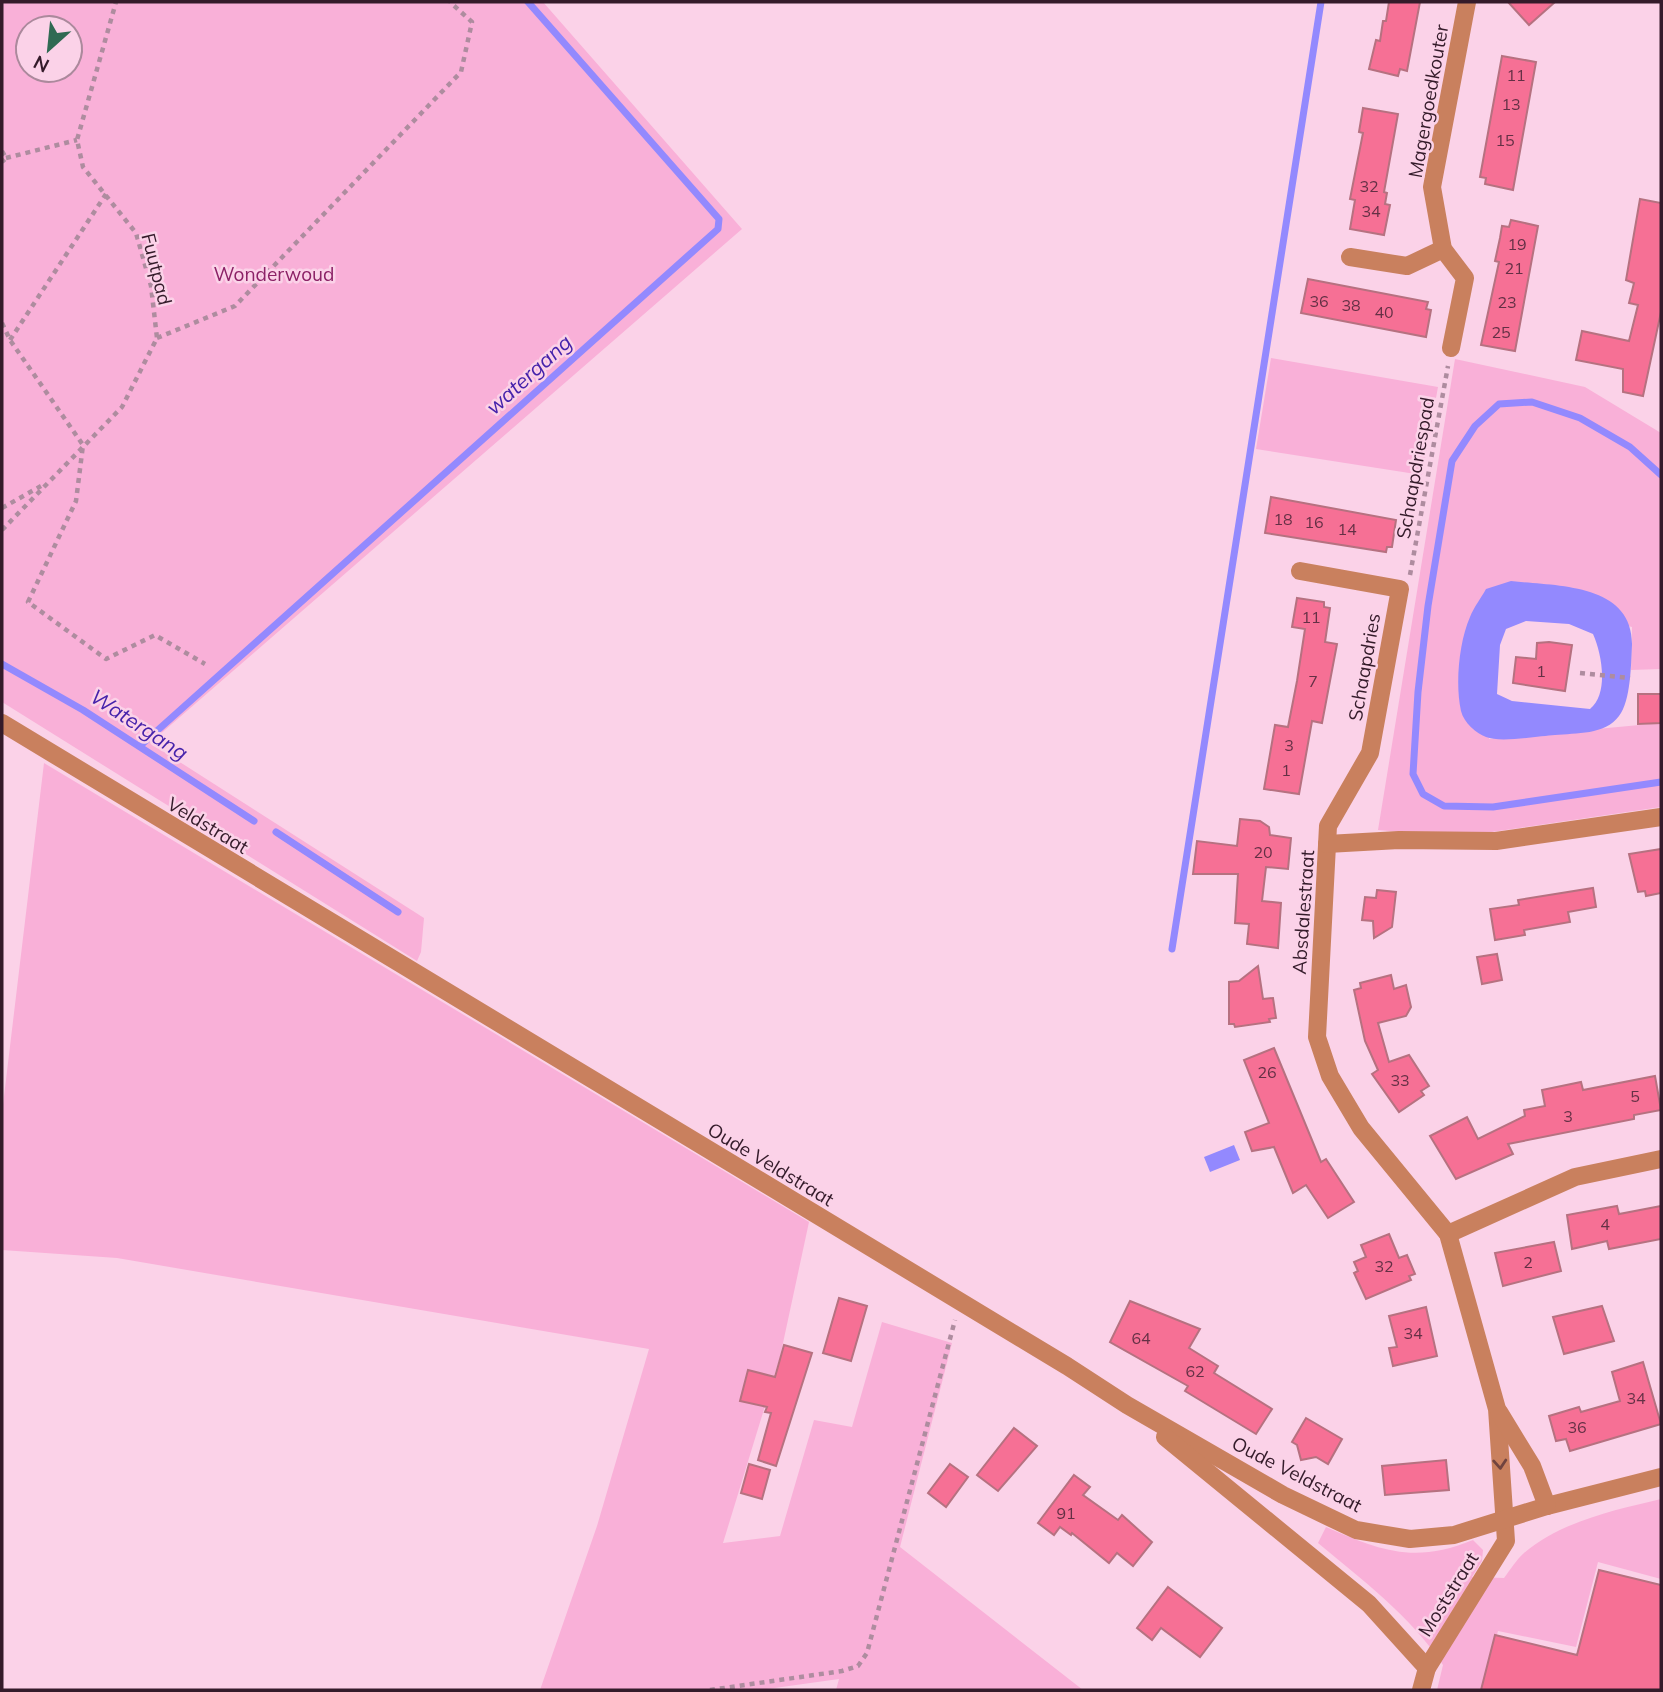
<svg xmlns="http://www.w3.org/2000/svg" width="1663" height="1692" viewBox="0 0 1663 1692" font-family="Mulish,sans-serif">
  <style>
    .green { fill: #f9b0d8; fill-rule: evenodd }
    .water { fill: #9389fe; fill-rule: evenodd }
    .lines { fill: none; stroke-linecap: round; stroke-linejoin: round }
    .stream { stroke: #9389fe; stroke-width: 7 }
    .building { fill: #f67095; stroke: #b67180; stroke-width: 2 }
    .path { stroke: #ae8c9f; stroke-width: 4.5; stroke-dasharray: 5 5; stroke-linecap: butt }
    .street { stroke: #c9805e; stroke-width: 18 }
    .oneway { stroke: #70433f }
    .labels { text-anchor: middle; stroke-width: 5; stroke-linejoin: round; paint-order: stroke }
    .number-label { font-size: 16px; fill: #643045 }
    .street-label { font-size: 19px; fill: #341b2a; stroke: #fbd2e8 }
    .park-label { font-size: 19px; fill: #8c2267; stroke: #fbd2e8 }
    .water-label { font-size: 21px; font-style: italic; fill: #4623ab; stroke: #fbd2e8 }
  </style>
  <rect width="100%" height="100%" fill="#fbd2e8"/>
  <!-- green -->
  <g class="green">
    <path d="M2,2H543L742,229L150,743L424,918L421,952L417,961L2,702ZM28,28H70V70H28Z"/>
    <polygon points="1271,358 1438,387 1422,475 1256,449"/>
    <polygon points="1455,359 1585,387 1661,433 1661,669 1631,670 1632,627 1486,589 1489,739 1661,723 1661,807 1478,834 1432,835 1378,830"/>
    <polygon points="44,763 809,1222 780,1357 723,1543 780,1536 814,1420 852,1427 882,1322 952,1343 900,1547 1083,1690 836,1690 839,1679 761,1690 540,1690 597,1526 649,1349 117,1258 2,1250 2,1113"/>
    <path d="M1661,1499V1579L1598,1562L1576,1647L1498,1631L1481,1690H1437L1443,1665C1410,1615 1363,1581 1318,1543L1326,1527C1381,1551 1415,1564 1473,1540L1483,1550L1482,1561L1472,1577L1504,1578C1510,1570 1517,1559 1524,1553C1562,1521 1615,1510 1661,1499Z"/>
  </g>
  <!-- water -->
  <g class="water">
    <path d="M1511,581C1556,586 1633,583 1632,645C1631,664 1631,701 1619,716C1605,735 1576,733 1555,735C1539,736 1500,743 1486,737C1476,733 1464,723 1461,711C1455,684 1459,642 1470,617C1474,607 1481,598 1486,589ZM1526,621L1569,624L1593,634C1602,654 1609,694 1590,709L1512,701L1497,694L1500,645L1506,629Z"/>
    <polygon points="1234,1145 1240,1160 1210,1172 1204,1157"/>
  </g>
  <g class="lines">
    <!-- stream -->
    <g class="stream">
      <polyline points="1661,475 1630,447 1580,418 1532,402 1499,404 1475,426 1452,461 1428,606 1418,692 1413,774 1423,794 1444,806 1493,807 1661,782"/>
      <polyline points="2,664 83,710 254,821"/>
      <polyline points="140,746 718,229 719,219 528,2"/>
      <polyline points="276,832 398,912"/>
      <polyline points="1172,949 1321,2"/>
    </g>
  </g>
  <!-- building -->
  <g class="building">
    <polygon points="1389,2 1420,2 1407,71 1400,69 1398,76 1369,69 1376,40 1380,41 1383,21 1386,21"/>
    <polygon points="1508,2 1555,2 1529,25"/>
    <polygon points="1502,56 1536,62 1513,190 1485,184 1486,178 1480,177"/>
    <polygon points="1363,108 1398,114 1384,192 1387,193 1385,204 1390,205 1384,235 1350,229 1355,200 1350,199 1363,133 1359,132"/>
    <polygon points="1640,199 1661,203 1661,312 1643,396 1623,392 1623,369 1576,360 1582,331 1629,341 1638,305 1629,303 1634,283 1626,280"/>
    <polygon points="1511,220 1538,226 1515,351 1481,345 1499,262 1495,261 1500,238 1502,226 1509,227"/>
    <polygon points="1308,279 1428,302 1426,309 1431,310 1426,337 1301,313"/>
    <polygon points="1271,497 1396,520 1392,547 1387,547 1386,552 1265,533"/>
    <polygon points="1297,598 1324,602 1324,607 1330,608 1325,642 1337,644 1322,723 1312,721 1299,794 1264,789 1275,725 1288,727 1297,681 1305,629 1292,627"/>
    <polygon points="1549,642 1572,645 1565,691 1513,683 1516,657 1536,659 1537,643"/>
    <polygon points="1638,694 1661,694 1661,723 1638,724"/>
    <polygon points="1240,819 1260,821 1269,827 1270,835 1291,838 1288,869 1266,867 1262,901 1281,903 1278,948 1247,944 1249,924 1235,923 1238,874 1193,874 1197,841 1237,846"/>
    <polygon points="1661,849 1661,893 1646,896 1645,891 1638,892 1629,854"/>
    <polygon points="1593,888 1596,907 1568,912 1570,922 1524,930 1525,935 1495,940 1490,909 1519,905 1518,900"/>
    <polygon points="1377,890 1396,892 1392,927 1374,938 1373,921 1362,920 1365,897 1376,898"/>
    <polygon points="1497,954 1502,980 1482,984 1477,957"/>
    <polygon points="1258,966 1263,999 1273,998 1276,1018 1269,1019 1270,1022 1235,1027 1234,1024 1229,1024 1229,982 1239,981"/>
    <polygon points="1391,975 1394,989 1406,985 1411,1007 1406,1016 1378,1023 1389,1062 1409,1055 1429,1086 1421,1091 1424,1095 1399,1112 1372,1074 1378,1070 1365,1041 1354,990 1361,988 1360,983"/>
    <polygon points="1274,1048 1321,1162 1326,1159 1354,1202 1328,1218 1306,1185 1293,1193 1274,1147 1252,1151 1245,1132 1269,1123 1244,1060"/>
    <polygon points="1655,1076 1661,1110 1634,1115 1634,1119 1508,1144 1513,1154 1456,1179 1430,1136 1467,1117 1478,1139 1525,1116 1524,1110 1545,1106 1542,1090 1581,1082 1583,1090"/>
    <polygon points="1617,1206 1619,1214 1661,1206 1661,1239 1609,1249 1607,1241 1572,1249 1567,1215"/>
    <polygon points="1389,1234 1399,1258 1407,1255 1415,1274 1409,1276 1411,1280 1366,1299 1354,1273 1358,1271 1354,1262 1366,1257 1361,1245"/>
    <polygon points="1554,1242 1561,1271 1503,1286 1495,1253"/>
    <polygon points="839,1298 867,1306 851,1361 823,1353"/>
    <polygon points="1130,1301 1200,1329 1189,1348 1218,1366 1214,1373 1272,1409 1256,1434 1185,1391 1188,1386 1110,1342"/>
    <polygon points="1602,1306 1614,1341 1564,1354 1553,1317"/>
    <polygon points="1426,1307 1437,1356 1393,1366 1389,1348 1397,1347 1389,1316"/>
    <polygon points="784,1345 812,1353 776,1466 758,1460 771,1413 765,1412 767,1407 740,1401 748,1370 775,1377"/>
    <polygon points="1643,1362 1661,1424 1570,1451 1566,1439 1556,1441 1549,1416 1579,1407 1581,1412 1620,1401 1612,1372"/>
    <polygon points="1306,1418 1342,1439 1328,1464 1316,1457 1301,1460 1297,1445 1292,1442"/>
    <polygon points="1014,1428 1037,1446 998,1491 977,1475"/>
    <polygon points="1446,1460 1449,1490 1385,1495 1382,1466"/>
    <polygon points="749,1464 770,1470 762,1499 741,1493"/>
    <polygon points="950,1464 968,1477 946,1507 928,1493"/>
    <polygon points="1074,1475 1090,1487 1083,1495 1118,1520 1122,1515 1152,1542 1133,1566 1117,1553 1109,1563 1072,1533 1071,1535 1060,1527 1054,1535 1038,1523"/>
    <polygon points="1599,1570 1661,1585 1661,1690 1481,1690 1495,1635 1577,1655"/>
    <polygon points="1168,1587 1222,1628 1200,1657 1161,1628 1152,1640 1137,1628"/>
  </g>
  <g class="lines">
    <!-- path -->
    <g class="path">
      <polyline points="2,151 6,158 2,162"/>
      <polyline points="6,158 77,140"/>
      <polyline points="2,323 10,340 83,445 76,501 28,602 106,659 155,635 205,664"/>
      <polyline points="157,338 235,306 461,72 472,22 450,2"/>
      <polyline points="10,340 106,194"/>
      <polyline points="2,508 41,486"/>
      <polyline points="2,530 122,407 157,338 151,286 136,233 83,167 77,140 116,2"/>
      <polyline points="1410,575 1448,366"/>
      <polyline points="1580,673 1630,678"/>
      <polyline points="710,1690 842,1671 858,1666 867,1653 955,1320"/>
    </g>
    <!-- street -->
    <g class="street">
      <polyline points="1350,257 1407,266 1443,249"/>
      <polyline points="1451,348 1465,278 1443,249 1432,187 1467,2"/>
      <polyline points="1300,571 1400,589 1370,753 1328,826 1317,1037 1330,1076 1361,1128 1448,1234 1497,1409 1506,1541 1427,1668 1421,1690"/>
      <polyline points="2,723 1067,1366 1127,1405 1283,1495 1356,1530 1410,1539 1454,1535 1547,1506 1661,1477"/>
      <polyline points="1327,844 1399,840 1496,841 1661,817"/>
      <polyline points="1448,1234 1575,1177 1661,1159"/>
      <polyline points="1499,1412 1532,1466 1547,1506"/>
      <polyline points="1165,1437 1369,1604 1427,1668"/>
    </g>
  </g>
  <!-- one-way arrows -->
  <defs><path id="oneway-chevron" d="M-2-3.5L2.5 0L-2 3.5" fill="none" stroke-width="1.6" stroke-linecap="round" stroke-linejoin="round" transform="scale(1.75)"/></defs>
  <use class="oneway" href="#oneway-chevron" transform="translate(1500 1464) rotate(86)"/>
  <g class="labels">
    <!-- number labels -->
    <g class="number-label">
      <text x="1516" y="81">11</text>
      <text x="1511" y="110">13</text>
      <text x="1505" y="146">15</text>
      <text x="1369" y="192">32</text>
      <text x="1371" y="217">34</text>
      <text x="1517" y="250">19</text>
      <text x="1514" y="274">21</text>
      <text x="1319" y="307">36</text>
      <text x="1507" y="308">23</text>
      <text x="1351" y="311">38</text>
      <text x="1384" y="318">40</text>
      <text x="1501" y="338">25</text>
      <text x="1283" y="525">18</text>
      <text x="1314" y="528">16</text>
      <text x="1347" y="535">14</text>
      <text x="1311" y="623">11</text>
      <text x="1541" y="677">1</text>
      <text x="1313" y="687">7</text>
      <text x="1289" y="751">3</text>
      <text x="1286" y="776">1</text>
      <text x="1263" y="858">20</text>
      <text x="1267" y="1078">26</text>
      <text x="1400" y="1086">33</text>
      <text x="1635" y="1102">5</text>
      <text x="1568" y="1122">3</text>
      <text x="1605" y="1230">4</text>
      <text x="1528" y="1268">2</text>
      <text x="1384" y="1272">32</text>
      <text x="1413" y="1339">34</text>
      <text x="1141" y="1344">64</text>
      <text x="1195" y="1377">62</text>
      <text x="1636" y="1404">34</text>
      <text x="1577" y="1433">36</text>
      <text x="1066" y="1519">91</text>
    </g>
    <!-- street labels -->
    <g class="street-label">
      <text transform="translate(1428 101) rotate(-80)" y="7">Magergoedkouter</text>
      <text transform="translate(157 269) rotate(76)" y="7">Fuutpad</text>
      <text transform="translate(1415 468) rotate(-80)" y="7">Schaapdriespad</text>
      <text transform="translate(1364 667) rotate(-80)" y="7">Schaapdries</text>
      <text transform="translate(208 825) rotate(31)" y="7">Veldstraat</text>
      <text transform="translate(1303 912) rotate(-86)" y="7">Absdalestraat</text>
      <text transform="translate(771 1164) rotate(31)" y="7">Oude Veldstraat</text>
      <text transform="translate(1297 1474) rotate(27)" y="7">Oude Veldstraat</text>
      <text transform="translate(1448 1594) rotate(-58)" y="7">Moststraat</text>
    </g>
    <!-- park labels -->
    <g class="park-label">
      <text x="274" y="281">Wonderwoud</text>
    </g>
    <!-- water labels -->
    <g class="water-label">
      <text transform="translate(529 375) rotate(-42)" y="7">watergang</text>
      <text transform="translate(139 725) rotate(33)" y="7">Watergang</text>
    </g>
  </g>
  <!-- border -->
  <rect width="1663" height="1692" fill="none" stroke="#341b2a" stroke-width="7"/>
  <!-- north arrow -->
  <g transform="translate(49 49) rotate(207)"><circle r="33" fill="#fbd2e8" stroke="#ab899c" stroke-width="2"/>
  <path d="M0-5L12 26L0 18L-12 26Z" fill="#306a53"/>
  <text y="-10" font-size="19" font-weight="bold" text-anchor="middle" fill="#341b2a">N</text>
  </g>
</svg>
